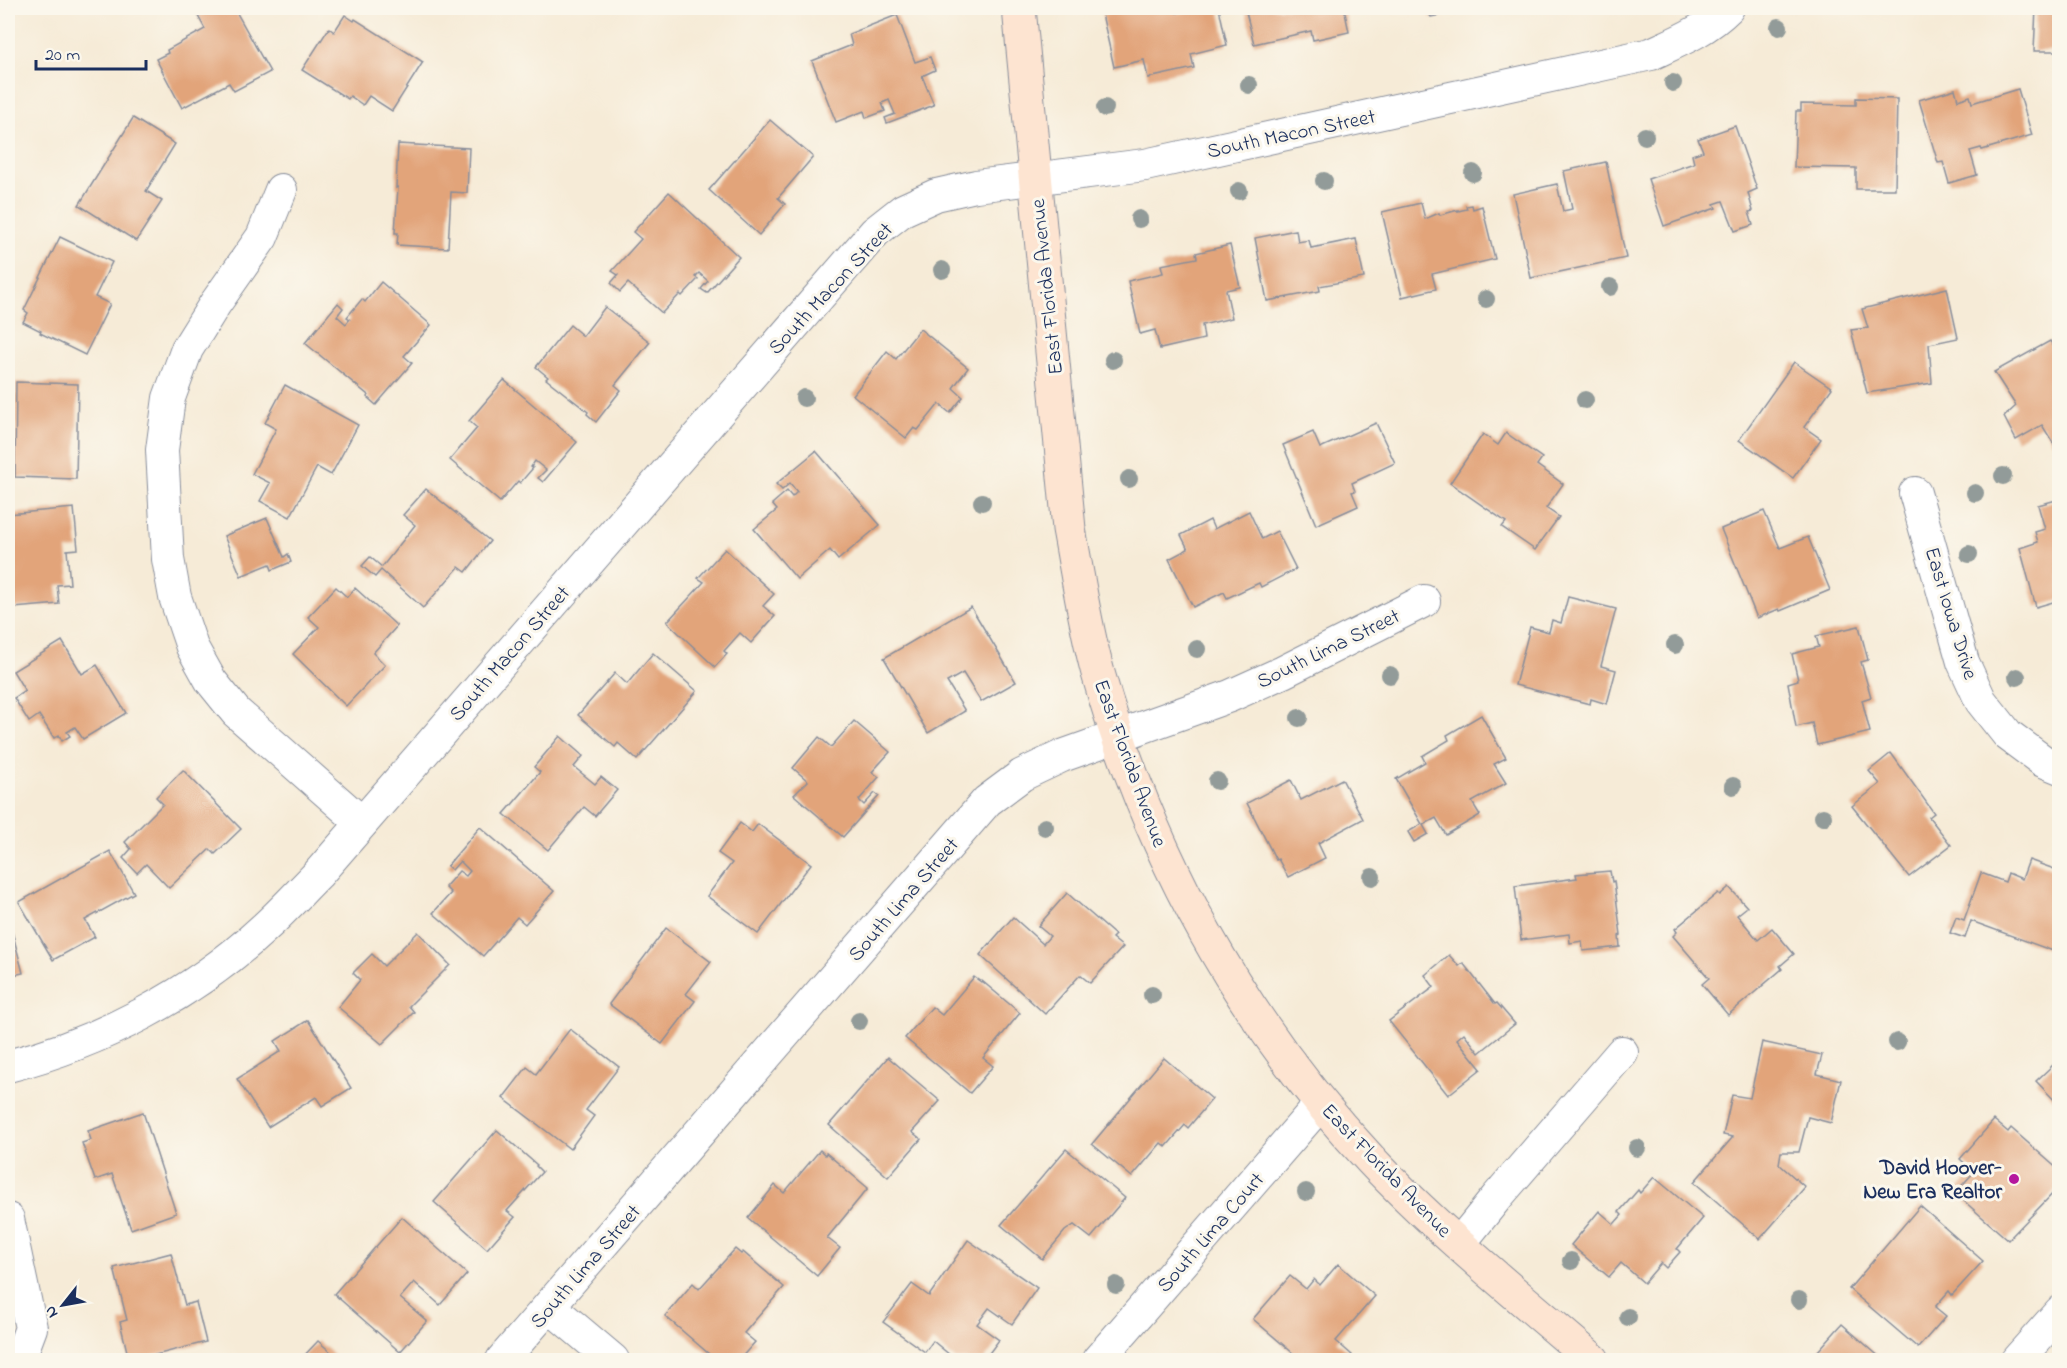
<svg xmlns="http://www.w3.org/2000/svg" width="2067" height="1368" viewBox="0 0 2067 1368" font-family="'Indie Flower',sans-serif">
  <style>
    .building { fill: #e2a47a }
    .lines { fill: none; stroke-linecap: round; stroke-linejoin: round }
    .street-casing { stroke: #888d9a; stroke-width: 34 }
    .secondary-casing { stroke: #888d9a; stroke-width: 35 }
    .street { stroke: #fff; stroke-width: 32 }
    .secondary { stroke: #fde4d1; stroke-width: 33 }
    .tree { fill: #929b99 }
    .poi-dot { fill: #b5179e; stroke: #fbf7ec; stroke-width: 2 }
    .labels { text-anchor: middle; stroke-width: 6; stroke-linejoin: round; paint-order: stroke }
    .street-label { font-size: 21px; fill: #1b2f5e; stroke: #fbf7ec }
    .poi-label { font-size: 21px; font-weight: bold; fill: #1b2f5e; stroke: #fbf7ec; text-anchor: end }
  </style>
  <rect width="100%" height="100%" fill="#fbf7ec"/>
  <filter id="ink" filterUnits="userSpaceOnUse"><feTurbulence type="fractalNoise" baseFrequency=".0167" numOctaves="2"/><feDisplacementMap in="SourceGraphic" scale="12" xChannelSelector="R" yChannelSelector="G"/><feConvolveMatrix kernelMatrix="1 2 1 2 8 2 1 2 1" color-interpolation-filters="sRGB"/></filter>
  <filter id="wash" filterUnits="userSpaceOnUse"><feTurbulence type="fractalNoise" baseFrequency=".008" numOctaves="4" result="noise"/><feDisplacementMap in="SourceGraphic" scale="24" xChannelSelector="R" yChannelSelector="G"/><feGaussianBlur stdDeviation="1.35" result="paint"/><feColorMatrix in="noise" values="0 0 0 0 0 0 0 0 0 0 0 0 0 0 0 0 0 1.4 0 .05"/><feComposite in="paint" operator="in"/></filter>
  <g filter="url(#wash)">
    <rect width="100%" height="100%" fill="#f6ebd7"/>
    <g id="blocks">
      <!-- building -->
      <g class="building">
        <polygon points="214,8 234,8 270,72 234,91 229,83 182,108 156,59 168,53 167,50 205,29 198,16"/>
        <polygon points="1133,8 1175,8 1177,13 1202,8 1219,8 1227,45 1191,54 1194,68 1148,78 1144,60 1114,67 1102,14"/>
        <polygon points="1245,8 1344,8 1349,32 1313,40 1311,31 1254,44"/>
        <polygon points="1425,8 1471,8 1471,9 1431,17"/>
        <polygon points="2036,8 2060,8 2060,51 2034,51"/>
        <polygon points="345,15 354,21 355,19 423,62 392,111 369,96 363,105 350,96 348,99 302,70 329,28 334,32"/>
        <polygon points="897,15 915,62 930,57 935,70 922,76 934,105 887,123 885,118 895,114 889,100 882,103 885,111 866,118 864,111 836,122 812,61 852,45 849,34"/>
        <polygon points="1955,89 1958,100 1970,96 1972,103 2018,89 2032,135 1982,150 1981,148 1970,151 1977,175 1949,183 1943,162 1938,163 1919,100"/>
        <polygon points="1856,98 1897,99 1895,189 1856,189 1856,168 1794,167 1796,111 1801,111 1801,104 1856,105"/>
        <polygon points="133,118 175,144 146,191 162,201 136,241 79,205"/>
        <polygon points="770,120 813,157 778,198 785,204 759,235 709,190"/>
        <polygon points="1735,126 1757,189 1748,193 1753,211 1749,212 1753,225 1735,231 1723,201 1714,204 1716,208 1664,226 1648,179 1694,163 1692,155 1703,151 1698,139"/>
        <polygon points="398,144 469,148 467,193 451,192 448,248 397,245 398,233 395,233 398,187 396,188"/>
        <polygon points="1606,162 1626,258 1531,278 1513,194 1557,184 1563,211 1572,209 1564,171"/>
        <polygon points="669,192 739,257 707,293 701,289 708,281 699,273 695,277 698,279 682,296 680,294 662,313 628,283 620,292 611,283 618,275 612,271 641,239 633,232"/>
        <polygon points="1421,203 1425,219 1439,213 1440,215 1458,210 1458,211 1467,209 1466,206 1472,205 1473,209 1482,206 1495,259 1432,274 1436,289 1402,297 1382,212"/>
        <polygon points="1296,230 1298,242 1309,240 1311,248 1356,239 1364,278 1319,286 1320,291 1267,301 1255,238"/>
        <polygon points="60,237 112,262 95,297 110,304 85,355 40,333 41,331 23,322 28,313 24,310"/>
        <polygon points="1230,245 1240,287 1226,290 1232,318 1202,325 1204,339 1160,349 1155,330 1140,334 1128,281 1163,273 1161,265 1197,258 1196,253"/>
        <polygon points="381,282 431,325 404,356 412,363 376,405 367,397 368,395 305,343 338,303 343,308 337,316 346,324 350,319 347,317 362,299 365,302"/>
        <polygon points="1947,288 1958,338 1929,344 1932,383 1867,393 1851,330 1868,328 1862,309"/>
        <polygon points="605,307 650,342 615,385 621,390 596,422 587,414 588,412 546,379 548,377 536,367 570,325 583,336"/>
        <polygon points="920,329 968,368 953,388 963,397 950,413 939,404 918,430 914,428 906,438 853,395 887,351 896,359"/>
        <polygon points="2050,341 2060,355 2060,454 2042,425 2016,440 2004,417 2016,406 1994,372"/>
        <polygon points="1794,362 1832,388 1804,427 1821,439 1793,478 1739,440"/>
        <polygon points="504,380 577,442 543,482 538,478 546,470 535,461 531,467 533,468 520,483 518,481 500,502 450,460 477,428 469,421"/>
        <polygon points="16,382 78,384 76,479 15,477"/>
        <polygon points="285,385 358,425 331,475 317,467 290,517 260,501 270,483 252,474 276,429 265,423"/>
        <polygon points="1376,423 1395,463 1352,483 1355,491 1352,492 1358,506 1316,525 1283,445 1313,432 1320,448"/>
        <polygon points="1506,433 1542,458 1537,465 1563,484 1546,508 1559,517 1535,550 1502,527 1506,522 1450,483 1483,434 1498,445"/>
        <polygon points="816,451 880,525 838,560 830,550 797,579 754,529 777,510 772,504 787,491 792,497 797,492 790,483 782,490 776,484"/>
        <polygon points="426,489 490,541 466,572 459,567 423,608 381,570 375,577 362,566 370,557 382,567 415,525 403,515"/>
        <polygon points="2060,499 2060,600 2036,607 2020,548 2038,542 2035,532 2045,529 2038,505"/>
        <polygon points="74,508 78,549 67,550 70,584 57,585 59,604 14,608 9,548 8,548 8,514"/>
        <polygon points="1249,511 1262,539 1277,531 1296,569 1261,587 1259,583 1227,598 1224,592 1193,607 1169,559 1188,549 1181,535 1210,520 1214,529"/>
        <polygon points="1764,511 1780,548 1808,537 1830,590 1780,611 1779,609 1757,618 1721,529"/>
        <polygon points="267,518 284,557 288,554 291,562 272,570 270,564 241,576 224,536"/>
        <polygon points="725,549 774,594 763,606 775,616 751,643 740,633 724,651 727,654 715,667 667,622 704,582 698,578"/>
        <polygon points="336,587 347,597 355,588 397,626 373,653 385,665 346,706 293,654 319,627 308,617"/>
        <polygon points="1568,597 1616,609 1601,666 1616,670 1607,704 1591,699 1590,704 1515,685 1530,627 1549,632 1552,620 1561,623"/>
        <polygon points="971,607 1016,682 981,702 963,673 947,682 965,711 928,733 884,658"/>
        <polygon points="1859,626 1868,660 1861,662 1871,697 1862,700 1870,732 1817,745 1812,723 1796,727 1788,683 1798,680 1792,654 1819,647 1816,636"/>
        <polygon points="62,641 82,674 97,665 126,713 83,739 75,727 67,732 70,736 62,741 59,735 54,738 39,715 29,722 14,698 25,691 13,671"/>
        <polygon points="653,653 697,691 637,760 618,743 615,747 578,715 615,673 627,684"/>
        <polygon points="1481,715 1506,758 1494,764 1506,783 1472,802 1480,815 1446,835 1436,818 1423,825 1428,834 1414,842 1408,832 1422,824 1396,779 1425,762 1422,756 1449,740 1447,735"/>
        <polygon points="854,721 890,752 872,772 879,777 859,800 864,805 875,793 879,796 843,837 794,795 808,781 793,768 819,737 831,747"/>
        <polygon points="560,736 583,756 574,767 595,784 601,777 617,790 595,816 584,807 548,850 504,814 540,772 534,767"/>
        <polygon points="1891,753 1934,813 1929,817 1951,845 1909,877 1852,806 1880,784 1869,771"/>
        <polygon points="183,770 241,829 215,854 210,849 169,888 146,864 137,873 123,858 131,849 125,842 163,804 156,797"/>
        <polygon points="1342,779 1363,819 1318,843 1325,858 1288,877 1278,859 1276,860 1247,803 1291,780 1301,800"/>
        <polygon points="740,823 752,832 758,824 811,864 758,934 707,896 732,863 718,853"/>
        <polygon points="480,827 554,891 525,924 517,917 483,956 433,913 451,893 445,887 459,871 466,876 470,871 460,861 452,870 447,866"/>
        <polygon points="110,851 134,893 85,920 95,937 53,960 19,902"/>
        <polygon points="2029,860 2060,871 2060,943 2056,952 1971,921 1965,938 1950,933 1956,917 1964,920 1981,873 2005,882 2008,873 2022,879"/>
        <polygon points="1610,871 1612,882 1614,881 1621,935 1619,936 1620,947 1583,951 1582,941 1570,943 1569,934 1521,940 1515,886 1577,878 1576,874"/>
        <polygon points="1729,887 1747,907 1737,915 1758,940 1772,928 1794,954 1780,966 1782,969 1728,1015 1702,984 1709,978 1673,936 1677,932 1675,929 1718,893 1720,895"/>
        <polygon points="1067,893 1115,935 1112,938 1123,947 1090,983 1080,975 1045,1014 980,955 1013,917 1043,944 1050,936 1038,926"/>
        <polygon points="8,916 23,973 8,976"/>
        <polygon points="666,928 711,962 686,994 695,1001 662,1044 609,1004"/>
        <polygon points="418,932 450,965 409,1006 414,1012 382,1044 338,1007 360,980 353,973 372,954 384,966"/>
        <polygon points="1449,955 1459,966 1463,963 1495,1004 1497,1003 1515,1024 1479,1053 1464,1033 1457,1039 1481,1069 1448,1095 1389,1021 1434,987 1425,975"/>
        <polygon points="974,977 981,982 982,981 1020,1013 983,1058 993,1066 970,1093 905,1038 932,1007 942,1015"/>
        <polygon points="308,1020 351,1088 322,1106 316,1097 268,1127 237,1079 281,1051 275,1041"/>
        <polygon points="570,1029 619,1067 586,1110 594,1116 570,1149 503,1098 527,1067 536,1074"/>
        <polygon points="1762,1042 1822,1055 1817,1074 1841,1080 1831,1123 1808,1117 1799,1152 1781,1152 1779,1164 1805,1187 1760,1239 1694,1182 1733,1137 1723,1135 1732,1095 1750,1098"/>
        <polygon points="888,1057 940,1101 912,1132 921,1139 888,1177 829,1125"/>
        <polygon points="1164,1058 1212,1099 1188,1128 1185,1125 1166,1147 1161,1143 1132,1177 1092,1144"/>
        <polygon points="2053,1065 2060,1072 2060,1106 2036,1081"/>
        <polygon points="143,1112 176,1213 131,1229 112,1174 95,1180 82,1143 91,1140 88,1131"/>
        <polygon points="1994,1120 2008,1132 2011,1128 2060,1171 2060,1186 2008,1240 1955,1193 1974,1172 1960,1159"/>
        <polygon points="497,1130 537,1165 536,1166 542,1172 507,1211 515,1217 487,1249 434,1202"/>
        <polygon points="1066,1149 1125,1198 1091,1238 1074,1225 1065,1231 1042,1259 1001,1225"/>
        <polygon points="820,1150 825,1155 826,1153 868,1188 827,1238 840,1248 817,1276 748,1218 775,1185 784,1193"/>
        <polygon points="1654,1177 1703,1218 1677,1249 1680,1252 1666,1268 1661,1263 1644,1283 1621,1263 1609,1277 1571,1245 1599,1211 1614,1224 1622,1215 1619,1212 1638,1190 1640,1193"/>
        <polygon points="1920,1206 1983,1261 1952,1295 1949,1291 1935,1307 1946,1316 1918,1348 1849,1289"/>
        <polygon points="402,1217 467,1274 440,1305 414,1282 400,1298 427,1321 400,1352 334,1294"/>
        <polygon points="968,1240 1037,1288 1012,1324 989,1308 977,1324 999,1340 984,1360 956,1360 933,1341 925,1352 883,1322 912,1284 929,1296"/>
        <polygon points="735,1249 741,1254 743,1252 784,1287 744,1333 755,1342 739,1360 716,1360 665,1316 693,1283 699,1289"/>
        <polygon points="171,1253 185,1305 196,1302 206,1342 136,1360 129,1360 120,1322 127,1320 114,1268"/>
        <polygon points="1338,1264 1375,1296 1336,1341 1352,1355 1347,1360 1301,1360 1253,1319 1290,1276 1306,1289 1314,1279 1320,1285"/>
        <polygon points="1842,1324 1883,1360 1810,1360"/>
        <polygon points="318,1341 340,1360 300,1360"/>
      </g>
    </g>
  </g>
  <g filter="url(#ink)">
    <use href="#blocks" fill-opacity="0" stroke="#888d9a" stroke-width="1.5"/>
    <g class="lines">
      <defs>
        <g id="street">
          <polyline points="281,190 262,237 215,304 187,349 169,398 162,450 168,559 175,597 192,647 211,681 236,712 362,823"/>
          <polyline points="1915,493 1963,662 1981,701 2008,735 2043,761 2060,768"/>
          <path d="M8,1066C101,1042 192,995 263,929C282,912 300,892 318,874L875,232L903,210L936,195L976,186L1145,165L1651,54C1679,41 1706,30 1728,8"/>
          <polyline points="8,1219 31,1328 19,1360"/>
          <polyline points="1459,1244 1497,1197 1622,1052"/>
          <polyline points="549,1306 613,1360"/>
          <polyline points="502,1360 987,801 1022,775 1062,756 1230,696 1283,672 1424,601"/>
          <polyline points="1098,1360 1321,1103"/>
          <polyline points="2017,1360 2060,1312"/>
        </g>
        <path id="secondary" d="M1019,8L1069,529C1078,577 1085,626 1098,673C1149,854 1242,1023 1371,1160C1439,1232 1518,1295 1593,1360"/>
      </defs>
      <!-- street casing -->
      <use href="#street" class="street-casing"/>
      <!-- secondary casing -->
      <use href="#secondary" class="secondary-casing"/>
      <!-- street -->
      <use href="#street" class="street"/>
      <!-- secondary -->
      <use href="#secondary" class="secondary"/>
    </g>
    <!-- trees -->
    <g class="tree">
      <circle cx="1779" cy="27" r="9"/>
      <circle cx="1673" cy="83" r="9"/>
      <circle cx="1249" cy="85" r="9"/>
      <circle cx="1105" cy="108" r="9"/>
      <circle cx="1645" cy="136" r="9"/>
      <circle cx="1473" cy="173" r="9"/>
      <circle cx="1324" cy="181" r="9"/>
      <circle cx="1239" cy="191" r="9"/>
      <circle cx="1139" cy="219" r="9"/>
      <circle cx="942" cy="270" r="9"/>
      <circle cx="1610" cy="287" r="9"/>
      <circle cx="1486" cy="299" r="9"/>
      <circle cx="1113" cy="360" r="9"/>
      <circle cx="804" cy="398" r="9"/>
      <circle cx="1585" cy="400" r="9"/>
      <circle cx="2003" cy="476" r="9"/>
      <circle cx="1129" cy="479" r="9"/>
      <circle cx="1975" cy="493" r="9"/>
      <circle cx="982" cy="502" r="9"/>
      <circle cx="1969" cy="554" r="9"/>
      <circle cx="1675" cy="645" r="9"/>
      <circle cx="1197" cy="649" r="9"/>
      <circle cx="1390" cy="675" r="9"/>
      <circle cx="2017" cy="677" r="9"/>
      <circle cx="1299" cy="718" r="9"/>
      <circle cx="1217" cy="781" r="9"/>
      <circle cx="1733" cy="786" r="9"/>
      <circle cx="1823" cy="817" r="9"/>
      <circle cx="1045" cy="827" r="9"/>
      <circle cx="1372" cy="877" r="9"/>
      <circle cx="1152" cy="995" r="9"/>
      <circle cx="859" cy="1021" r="9"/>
      <circle cx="1897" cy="1042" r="9"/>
      <circle cx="1637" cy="1148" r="9"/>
      <circle cx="1306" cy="1192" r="9"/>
      <circle cx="1571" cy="1261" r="9"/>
      <circle cx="1116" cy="1285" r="9"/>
      <circle cx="1799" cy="1300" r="9"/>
      <circle cx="1628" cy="1317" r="9"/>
    </g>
  </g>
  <!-- markers -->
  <circle class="poi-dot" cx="2014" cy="1179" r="6"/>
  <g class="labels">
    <!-- street labels -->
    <g class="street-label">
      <text transform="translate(1291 133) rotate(-12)" y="7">South Macon Street</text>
      <text transform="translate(1046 287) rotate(-96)" y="7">East Florida Avenue</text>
      <text transform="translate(830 288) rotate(-47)" y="7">South Macon Street</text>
      <text transform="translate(1952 613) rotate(73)" y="7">East Iowa Drive</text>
      <text transform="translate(1328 648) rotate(-26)" y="7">South Lima Street</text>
      <text transform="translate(509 653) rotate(-49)" y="7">South Macon Street</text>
      <text transform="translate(1131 763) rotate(70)" y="7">East Florida Avenue</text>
      <text transform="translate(903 899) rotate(-49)" y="7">South Lima Street</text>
      <text transform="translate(1387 1170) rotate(46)" y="7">East Florida Avenue</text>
      <text transform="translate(1210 1232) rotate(-49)" y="7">South Lima Court</text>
      <text transform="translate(585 1266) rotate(-49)" y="7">South Lima Street</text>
    </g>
    <!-- poi labels -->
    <g class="poi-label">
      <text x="2002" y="1174">David Hoover-<tspan x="2002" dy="24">New Era Realtor</tspan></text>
    </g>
  </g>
  <!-- margin -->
  <rect width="2067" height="1368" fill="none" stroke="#fbf7ec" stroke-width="30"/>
  <!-- north arrow -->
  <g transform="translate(63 1305) rotate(239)" stroke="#fbf7ec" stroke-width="4.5" paint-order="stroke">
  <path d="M0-4.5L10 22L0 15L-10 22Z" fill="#1b2f5e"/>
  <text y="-9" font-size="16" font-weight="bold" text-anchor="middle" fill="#1b2f5e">N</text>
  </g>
  <!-- scale -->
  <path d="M36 60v9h110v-9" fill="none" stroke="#1b2f5e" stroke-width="3"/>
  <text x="45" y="60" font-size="18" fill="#1b2f5e" stroke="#fbf7ec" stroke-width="4.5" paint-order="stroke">20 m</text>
</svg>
